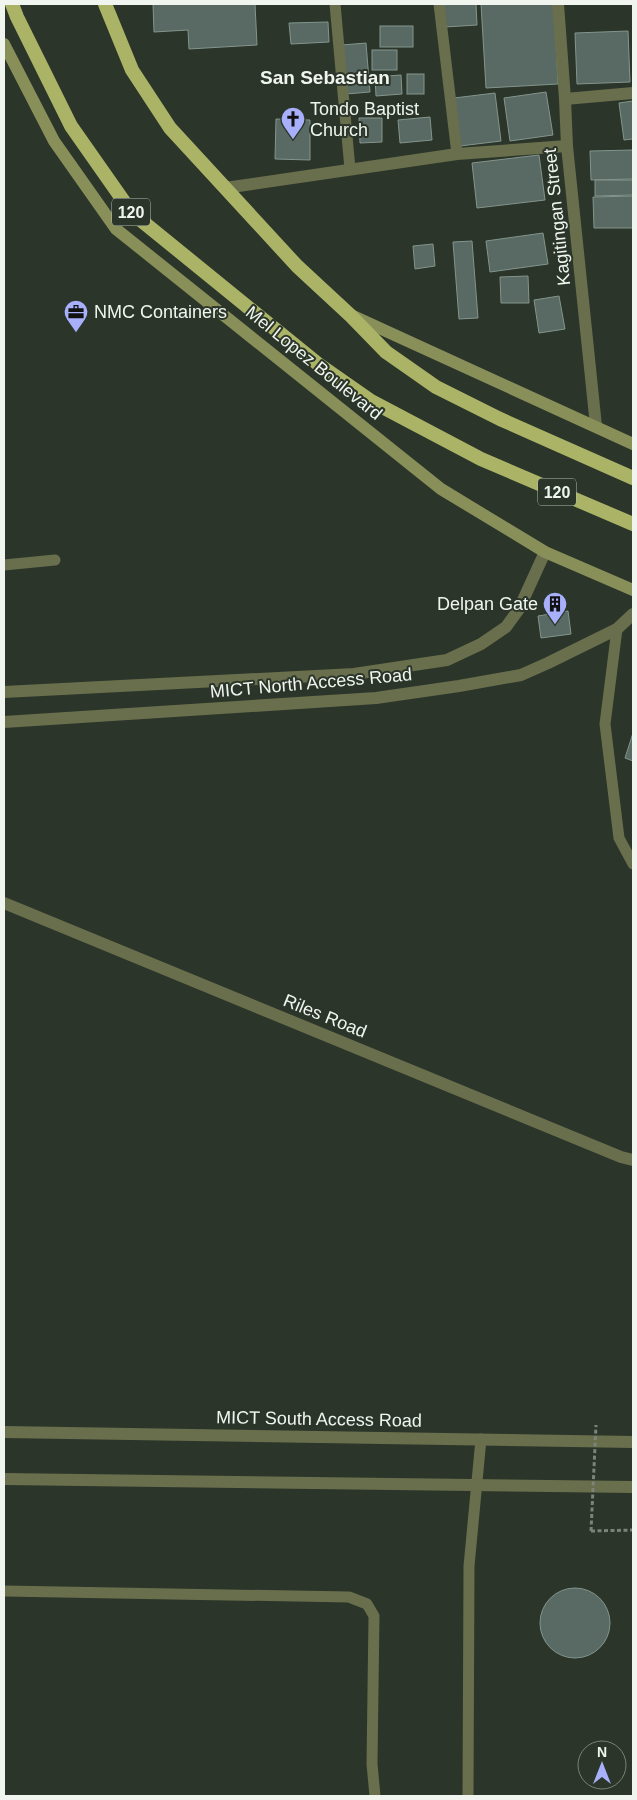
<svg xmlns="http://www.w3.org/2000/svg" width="637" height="1800" viewBox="0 0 637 1800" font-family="Helvetica,sans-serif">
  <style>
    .building { fill: #586a63; stroke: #83958d }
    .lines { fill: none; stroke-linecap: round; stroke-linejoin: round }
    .path { stroke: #7b837a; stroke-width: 3; stroke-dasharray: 4 2.5; stroke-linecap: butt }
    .service { stroke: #696e4c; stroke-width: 11 }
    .pedestrian { stroke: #696e4c; stroke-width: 12 }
    .minor { stroke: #696e4c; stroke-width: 12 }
    .secondary { stroke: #888f59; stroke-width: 12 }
    .trunk { stroke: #abb466; stroke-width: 14 }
    .path-bridge { stroke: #7b837a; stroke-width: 3; stroke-dasharray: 4 2.5; stroke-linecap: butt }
    .labels { text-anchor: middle; stroke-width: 4; stroke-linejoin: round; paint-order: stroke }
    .shield { fill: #2b352a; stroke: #b5bcb4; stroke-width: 1 }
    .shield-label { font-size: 16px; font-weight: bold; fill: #f0f6ef }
    .poi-label { font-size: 18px; fill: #f0f6ef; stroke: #2b352a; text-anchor: start }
    .street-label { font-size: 18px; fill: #f0f6ef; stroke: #2b352a }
    .neighbourhood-label { font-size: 19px; font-weight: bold; fill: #f0f6ef; stroke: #2b352a }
  </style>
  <rect width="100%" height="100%" fill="#2b352a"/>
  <!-- building -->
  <g class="building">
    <polygon points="153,4 255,4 257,45 189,49 188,30 154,32"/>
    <polygon points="444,4 476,4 477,25 445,27"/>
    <polygon points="481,4 554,4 558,84 486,88"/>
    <polygon points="328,22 329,42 291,44 289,23"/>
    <rect x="380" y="26" width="33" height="21"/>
    <polygon points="628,31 630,82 577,84 575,33"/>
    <polygon points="366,43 370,92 346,94 342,45"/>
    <rect x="372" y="50" width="25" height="20"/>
    <rect x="407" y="74" width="17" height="20"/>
    <polygon points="401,75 402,94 376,96 375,77"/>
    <polygon points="546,92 553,135 510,141 504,98"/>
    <polygon points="495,93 501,141 460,146 454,98"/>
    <polygon points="633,101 633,139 624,140 619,103"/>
    <polygon points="430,117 432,140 400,143 398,120"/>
    <polygon points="359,118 382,118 382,142 360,143"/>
    <polygon points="276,119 310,120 310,160 275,159"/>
    <polygon points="633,150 633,179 591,180 590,151"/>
    <polygon points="539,155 545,200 477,208 472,163"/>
    <polygon points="595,180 633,180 633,195 595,196"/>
    <polygon points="633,196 633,228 594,228 593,197"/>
    <polygon points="543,233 548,264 490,272 486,241"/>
    <polygon points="472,241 478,318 459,319 453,242"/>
    <polygon points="433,244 435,266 415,269 413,246"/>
    <polygon points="528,276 529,303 501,303 500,277"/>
    <polygon points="559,296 565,329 539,333 534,300"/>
    <polygon points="568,611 571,634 541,638 538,616"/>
    <polygon points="633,733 633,761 625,758"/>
    <circle cx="575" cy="1623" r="35"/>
  </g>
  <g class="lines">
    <!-- path -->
    <polyline class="path" points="591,1531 633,1530"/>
    <!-- service -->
    <g class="service">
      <polyline points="335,4 350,169"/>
      <polyline points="439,4 457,154"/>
      <polyline points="4,565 55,560"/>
      <polyline points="617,629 605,724 619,838 633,864"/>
      <polyline points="4,1591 349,1597 367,1604 374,1616 372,1764 375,1796"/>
      <polyline points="468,1796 469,1566 481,1439"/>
    </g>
    <!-- pedestrian -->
    <polyline class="pedestrian" points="565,99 633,93"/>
    <!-- minor -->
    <g class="minor">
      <polyline points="558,4 565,99 567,146 596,426"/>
      <polyline points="225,188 457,154 567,146"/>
      <polyline points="4,692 354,674 447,660 481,644 506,627 519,609 545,552"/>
      <polyline points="4,722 376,698 459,686 521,675 548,663 617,629 633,614"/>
      <polyline points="4,903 621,1157 633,1160"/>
      <polyline points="4,1432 633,1442"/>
      <polyline points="4,1479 633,1487"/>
    </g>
    <!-- secondary -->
    <g class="secondary">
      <polyline points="4,44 54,141 116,229 441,489 545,552 633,590"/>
      <polyline points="353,316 633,444"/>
    </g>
    <!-- trunk -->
    <g class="trunk">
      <polyline points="12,4 17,17 71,126 132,213 318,364 371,401 481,459 633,524"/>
      <polyline points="105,4 132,70 170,128 297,266 351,316 386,352 436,387 500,419 633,478"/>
    </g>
    <!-- path-bridge -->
    <polyline class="path-bridge" points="591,1531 596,1425"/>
  </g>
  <!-- icons -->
  <defs>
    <symbol id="church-pin" viewBox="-11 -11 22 30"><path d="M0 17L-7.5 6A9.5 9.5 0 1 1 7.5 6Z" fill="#a8b0fc" stroke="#2b352a"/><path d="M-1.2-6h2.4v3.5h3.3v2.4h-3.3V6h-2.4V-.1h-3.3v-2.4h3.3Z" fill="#111"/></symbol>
    <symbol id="office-pin" viewBox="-11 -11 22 30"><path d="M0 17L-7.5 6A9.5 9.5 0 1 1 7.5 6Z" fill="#a8b0fc" stroke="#2b352a"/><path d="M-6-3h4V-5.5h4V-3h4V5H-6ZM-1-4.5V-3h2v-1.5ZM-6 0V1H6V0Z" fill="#111"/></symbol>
    <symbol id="building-pin" viewBox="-11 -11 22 30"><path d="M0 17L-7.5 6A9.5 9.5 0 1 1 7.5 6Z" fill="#a8b0fc" stroke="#2b352a"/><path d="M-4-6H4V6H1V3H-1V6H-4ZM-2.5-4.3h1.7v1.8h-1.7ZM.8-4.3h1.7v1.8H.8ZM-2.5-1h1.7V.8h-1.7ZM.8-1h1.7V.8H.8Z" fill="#111"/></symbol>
  </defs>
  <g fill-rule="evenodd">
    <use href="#church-pin" x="279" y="105" width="28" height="38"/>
    <use href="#office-pin" x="62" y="298" width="28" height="38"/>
    <use href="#building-pin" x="541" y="590" width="28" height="38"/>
  </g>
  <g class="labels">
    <!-- shield labels -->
    <g class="shield">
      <rect x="112" y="198.5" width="38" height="27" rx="4"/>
      <rect x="538" y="478.5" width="38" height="27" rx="4"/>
    </g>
    <g class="shield-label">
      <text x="131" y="218">120</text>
      <text x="557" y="498">120</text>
    </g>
    <!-- poi labels -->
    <g class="poi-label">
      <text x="310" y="115">Tondo Baptist<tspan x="310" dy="21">Church</tspan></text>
      <text x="94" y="318">NMC Containers</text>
      <text x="538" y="610" text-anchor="end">Delpan Gate</text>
    </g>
    <!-- street labels -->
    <g class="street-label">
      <text transform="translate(557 217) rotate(-96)" y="6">Kagitingan Street</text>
      <text transform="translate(314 363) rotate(39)" y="6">Mel Lopez Boulevard</text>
      <text transform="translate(311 683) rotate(-5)" y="6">MICT North Access Road</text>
      <text transform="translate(325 1016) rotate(22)" y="6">Riles Road</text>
      <text transform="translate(319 1419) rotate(1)" y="6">MICT South Access Road</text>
    </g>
    <!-- neighbourhood labels -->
    <g class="neighbourhood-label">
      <text x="325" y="84">San Sebastian</text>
    </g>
  </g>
  <!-- border -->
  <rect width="637" height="1800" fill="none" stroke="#f0f6ef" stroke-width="10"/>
  <!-- north arrow -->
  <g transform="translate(602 1765)"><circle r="24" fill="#2b352a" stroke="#7a8279"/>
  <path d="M0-4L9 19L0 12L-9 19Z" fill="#a8b0fc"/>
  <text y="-8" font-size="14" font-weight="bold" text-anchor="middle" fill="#f0f6ef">N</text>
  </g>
</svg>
